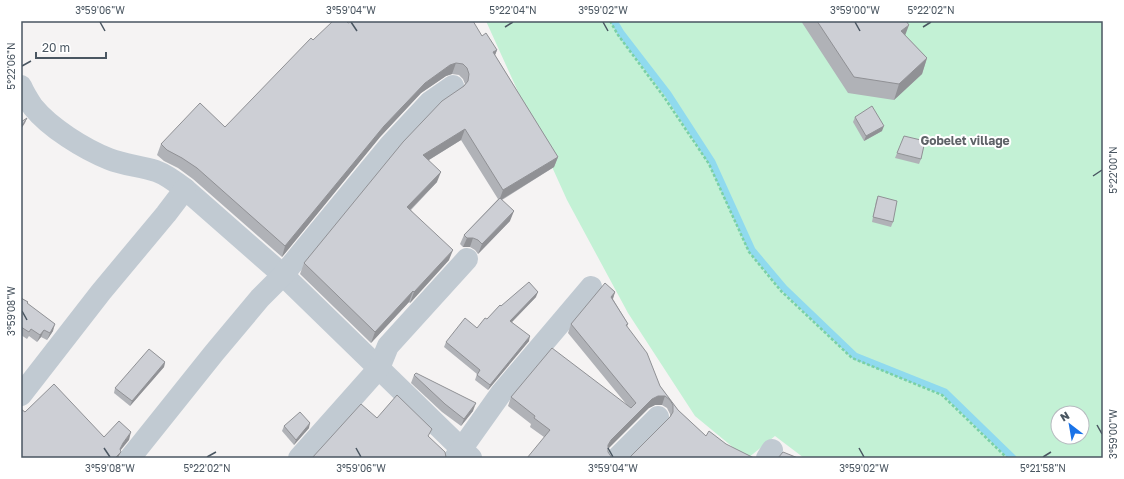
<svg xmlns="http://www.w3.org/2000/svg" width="1124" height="479" viewBox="0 0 1124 479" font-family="'Golos Text',sans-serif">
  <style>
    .green { fill: #c3f1d5; fill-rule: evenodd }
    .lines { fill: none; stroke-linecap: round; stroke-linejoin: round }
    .stream { stroke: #90daee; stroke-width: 7 }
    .path { stroke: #7ad0a6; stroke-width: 2.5; stroke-dasharray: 3 2; stroke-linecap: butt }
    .minor { stroke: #c1cad2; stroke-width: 22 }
    .wall { fill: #b0b2b7 }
    .shaded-wall { fill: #909195 }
    .building { fill: #cdcfd5; stroke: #909195 }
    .ticks { fill: none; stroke: #4a5661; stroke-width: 1.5 }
    .labels { text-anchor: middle; stroke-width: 4; stroke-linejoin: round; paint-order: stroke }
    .neighbourhood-label { font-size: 12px; font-weight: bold; fill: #5f6368; stroke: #fff }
    .neatline { fill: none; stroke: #4a5661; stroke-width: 1.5 }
    .ticks-label { font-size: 10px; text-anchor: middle; fill: #4a5661 }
  </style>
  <rect width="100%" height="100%" fill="#f5f3f3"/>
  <!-- green -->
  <path class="green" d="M486,21H1103V458H804L775,436L748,458H746L695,416L628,313L567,200ZM1058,413H1082V437H1058Z"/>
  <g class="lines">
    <!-- stream -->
    <polyline class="stream" points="614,21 621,33 668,94 712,162 752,250 784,288 855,356 945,392 1013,458"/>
    <!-- path -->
    <polyline class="path" points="610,21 618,35 664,97 709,164 749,252 781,291 852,358 942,395 1007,458"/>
    <!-- minor -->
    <g class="minor">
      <path d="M21,86C24,93 29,101 33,107C50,128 84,149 109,159C124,165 140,166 156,171C167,175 176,182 185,189L283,275L471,458"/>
      <polyline points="21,395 101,292 166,214 185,189"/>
      <polyline points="130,458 214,353 260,298 283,275 390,145 430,102 453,86"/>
      <polyline points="299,458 379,368 388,346 467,259"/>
      <polyline points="455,458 502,392 591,287"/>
      <polyline points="617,458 658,417"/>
      <polyline points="767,458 772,450"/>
    </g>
  </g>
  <!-- wall -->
  <g class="wall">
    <polygon points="801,21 906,21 905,35 927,58 922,74 894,100 848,93"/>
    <polygon points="348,23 482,36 497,50 495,55 558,157 554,167 502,200 510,221 478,254 475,250 470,247 463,247 460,244 464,235 498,199 461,140 429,160 437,182 411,210 449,260 410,303 409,302 371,343 300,274 304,263 465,84 463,79 459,75 452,74 446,76 421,93 380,137 282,257 193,179 178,168 164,161 157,155 161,144 225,127 313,40"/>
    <polygon points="855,117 882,131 864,141 853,122"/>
    <polygon points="897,153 921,159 919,164 895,158"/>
    <polygon points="878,196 893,222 891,227 872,222 876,201"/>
    <polygon points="615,292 613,299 628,324 627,327 660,386 678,410 706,436 726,444 629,458 670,417 670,414 667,408 662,405 655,405 649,408 544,437 530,427 531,424 508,406 511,397 627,405 568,333 571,324"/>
    <polygon points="536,297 512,322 529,341 488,390 475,380 477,374 444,347 446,342 477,328 501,306"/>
    <polygon points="21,298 28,302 27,304 53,331 47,340 41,337 37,342 29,336 27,339 21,335"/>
    <polygon points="165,362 164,367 130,406 114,393 115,388"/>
    <polygon points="414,375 473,411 461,426 442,412 411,383"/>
    <polygon points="284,426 309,428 294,445 282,431"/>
  </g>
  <!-- shaded-wall -->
  <g class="shaded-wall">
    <polygon points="909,25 903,41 901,31"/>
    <polygon points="497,50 493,60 493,52"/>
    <polygon points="927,58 922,74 894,100 899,84"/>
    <polygon points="456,63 452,74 446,76 421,93 380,137 282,257 285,246 384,126 425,83 450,65"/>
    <polygon points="27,118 25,123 21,129 21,127"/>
    <polygon points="884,126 882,131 864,141 866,136"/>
    <polygon points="465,129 461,140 419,166 423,155"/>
    <polygon points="558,157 554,167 499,201 503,190"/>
    <polygon points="441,172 437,182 403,217 407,207"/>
    <polygon points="514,211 510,221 478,254 482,244"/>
    <polygon points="467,238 473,238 470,247 463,247"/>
    <polygon points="453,250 449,260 410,303 414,292"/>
    <polygon points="413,291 409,302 371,343 375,332"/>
    <polygon points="538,292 536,297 508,326 510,321"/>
    <polygon points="615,292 612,301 611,297"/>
    <polygon points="55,324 53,331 47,340 50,333"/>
    <polygon points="44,330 41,337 37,342 40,335"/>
    <polygon points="530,336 529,341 488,390 490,385"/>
    <polygon points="165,362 164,367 130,406 132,401"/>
    <polygon points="658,396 665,396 662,405 655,405 649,408 608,449 608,445 611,440 652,399"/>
    <polygon points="476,403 473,411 461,426 464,419"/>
    <polygon points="310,423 309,428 294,445 296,440"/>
    <polygon points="131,432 129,440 120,451 121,452 118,458 115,458 123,443"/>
  </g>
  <!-- building -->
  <g class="building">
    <polygon points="333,21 346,21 348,23 352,21 473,21 482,36 486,33 497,50 493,52 558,157 503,190 465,129 423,155 441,172 407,207 453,250 414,292 413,291 375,332 304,263 403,142 442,101 464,86 468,81 469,74 467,68 463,64 456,63 450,65 425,83 384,126 285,246 197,168 182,158 167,150 161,144 200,103 225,127 311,38 313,40"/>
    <polygon points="817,21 906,21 909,25 901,31 927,58 899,84 854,77"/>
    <polygon points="872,106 884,126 866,136 855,117"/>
    <polygon points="27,118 21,127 21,122"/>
    <polygon points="904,136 925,141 921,159 897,153"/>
    <polygon points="878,196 897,201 893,222 873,217"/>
    <polygon points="500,198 514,211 482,244 478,240 473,238 467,238 464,235"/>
    <polygon points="529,282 538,292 510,321 530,336 490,385 477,375 480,370 446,342 465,318 477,328 485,318 487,319 500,305 501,306"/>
    <polygon points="605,283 615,292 611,297 628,324 626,325 647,353 660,386 678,410 706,436 709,431 726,444 754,458 629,458 670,417 673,412 673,405 670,400 665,396 658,396 652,399 611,440 608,445 608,452 612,458 527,458 550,430 534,418 535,416 511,397 552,348 631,408 636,403 571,324"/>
    <polygon points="21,298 28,302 27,303 55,324 50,333 44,330 40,335 31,329 29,332 21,327"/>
    <polygon points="149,349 165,362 132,401 115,388"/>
    <polygon points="416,373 476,403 464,419 445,404 414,375"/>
    <polygon points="54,384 104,437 119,421 131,432 123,443 120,449 121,452 115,458 21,458 21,409 25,412"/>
    <polygon points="397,395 432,429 428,436 445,452 446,457 447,458 312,458 361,404 377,418"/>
    <polygon points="300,412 310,423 296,440 284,426"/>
    <polygon points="783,452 798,458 778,458"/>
  </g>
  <!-- ticks -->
  <path class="ticks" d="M100,22L105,31M351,22L357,31M603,22L608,31M855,22L860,31M505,27L513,22M923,27L931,22M22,66L31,61M1093,176L1102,170M22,311L27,320M1097,425L1102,434M104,448L110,457M356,448L361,457M608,448L613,457M859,448L864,457M207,457L216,452M1043,457L1051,452"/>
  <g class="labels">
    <!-- neighbourhood labels -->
    <g class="neighbourhood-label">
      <text x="965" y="145">Gobelet village</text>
    </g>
  </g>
  <!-- border -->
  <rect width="1124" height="479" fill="none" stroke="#ffffff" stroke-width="44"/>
  <!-- north arrow -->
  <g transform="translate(1070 425) rotate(329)"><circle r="19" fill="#ffffff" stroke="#b7bbc0"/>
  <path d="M0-3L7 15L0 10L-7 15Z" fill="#1a73e8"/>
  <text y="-6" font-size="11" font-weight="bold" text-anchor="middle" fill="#4a5661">N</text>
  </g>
  <!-- scale -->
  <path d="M36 52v6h70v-6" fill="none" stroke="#4a5661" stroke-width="2"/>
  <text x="42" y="52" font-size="12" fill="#4a5661" stroke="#ffffff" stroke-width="3" paint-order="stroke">20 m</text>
  <rect x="22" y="22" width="1080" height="435" class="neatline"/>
  <g class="ticks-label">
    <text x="100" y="14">3°59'06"W</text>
    <text x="351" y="14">3°59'04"W</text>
    <text x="513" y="14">5°22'04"N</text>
    <text x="603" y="14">3°59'02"W</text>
    <text x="855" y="14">3°59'00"W</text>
    <text x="931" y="14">5°22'02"N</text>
    <text transform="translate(11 66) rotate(-90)" y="4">5°22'06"N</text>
    <text transform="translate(1113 170) rotate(-90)" y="4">5°22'00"N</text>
    <text transform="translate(11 311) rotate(-90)" y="4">3°59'08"W</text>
    <text transform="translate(1113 434) rotate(-90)" y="4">3°59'00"W</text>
    <text x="110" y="472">3°59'08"W</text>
    <text x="207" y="472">5°22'02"N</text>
    <text x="361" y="472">3°59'06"W</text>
    <text x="613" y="472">3°59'04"W</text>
    <text x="864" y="472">3°59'02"W</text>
    <text x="1043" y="472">5°21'58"N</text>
  </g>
</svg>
